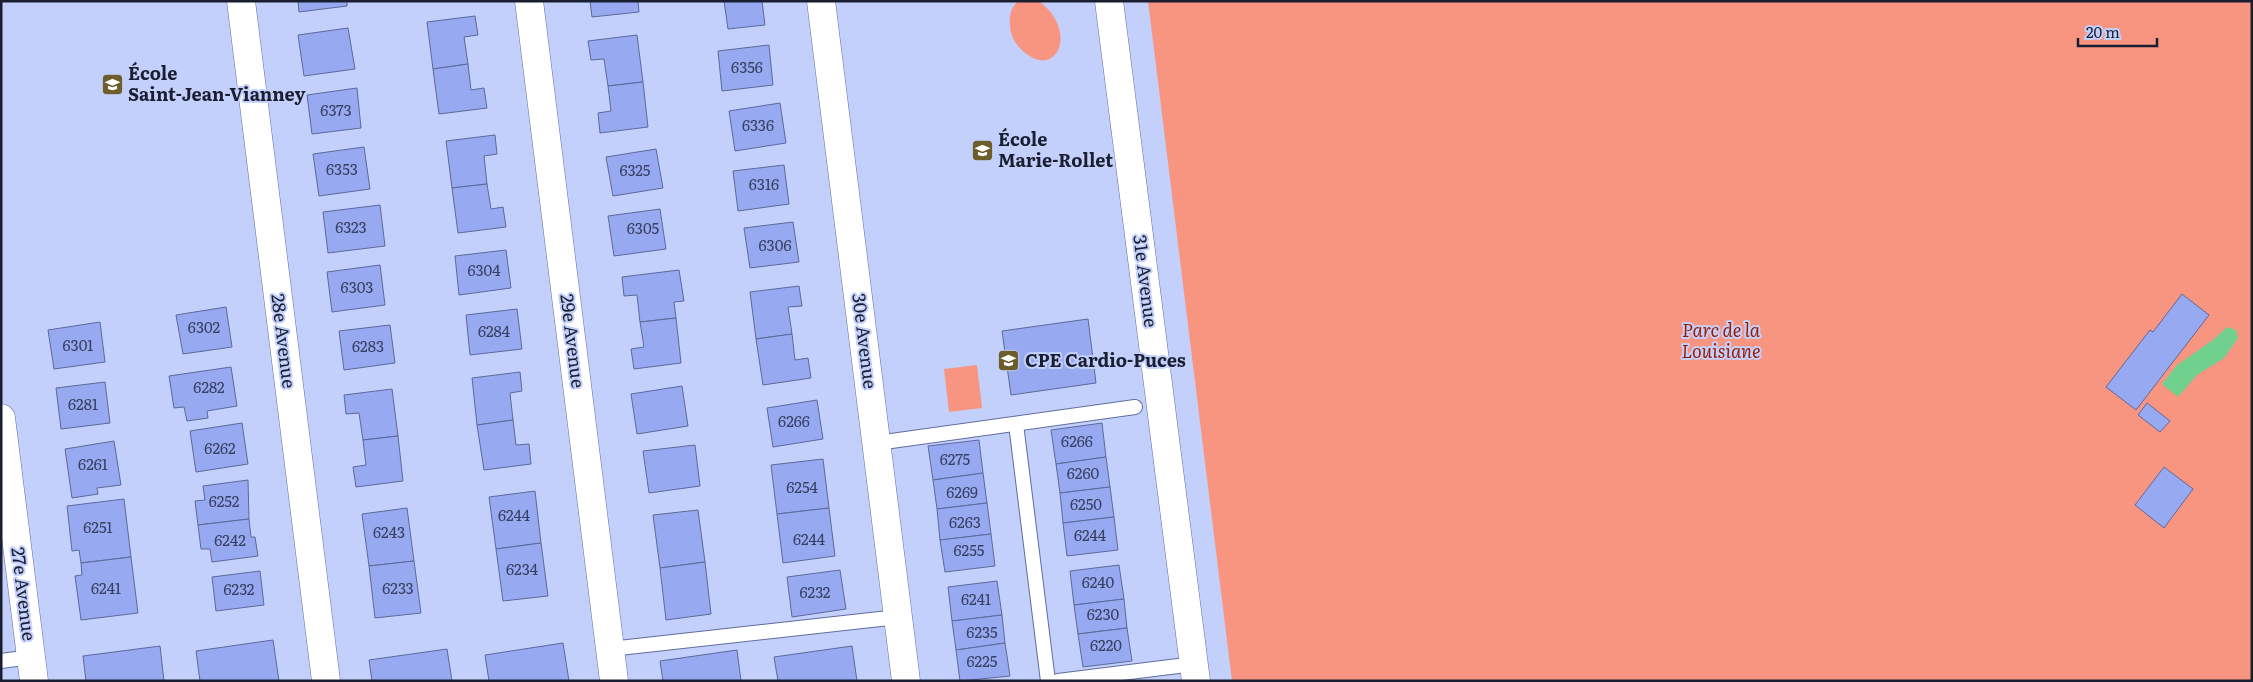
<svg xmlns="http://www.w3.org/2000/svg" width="2253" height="682" viewBox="0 0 2253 682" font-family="Literata,serif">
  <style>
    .green { fill: #f89580 }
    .water { fill: #70d18e }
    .building { fill: #96a9f1; stroke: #5d699a }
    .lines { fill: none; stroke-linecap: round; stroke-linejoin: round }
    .lane-casing { stroke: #606d9e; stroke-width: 16 }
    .street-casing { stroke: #606d9e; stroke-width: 29 }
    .lane { stroke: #fff; stroke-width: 14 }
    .street { stroke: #fff; stroke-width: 28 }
    .labels { text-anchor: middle; stroke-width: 4; stroke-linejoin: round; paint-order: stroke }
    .number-label { font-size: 15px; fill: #384161 }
    .poi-label { font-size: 18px; font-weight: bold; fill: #191e31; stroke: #c4d0fc; text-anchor: start }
    .street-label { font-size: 18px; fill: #191e31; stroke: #c4d0fc }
    .park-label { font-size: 18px; font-style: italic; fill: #981b02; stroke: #c4d0fc }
  </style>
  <rect width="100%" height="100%" fill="#c4d0fc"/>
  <!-- green -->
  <g class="green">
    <path d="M1019,1H1039C1079,31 1057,80 1024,52C1016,45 1010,36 1010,25C1009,16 1011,6 1019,1Z"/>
    <polygon points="1148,1 2252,1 2252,681 1232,681"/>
    <polygon points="977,365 982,408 949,412 944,369"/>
  </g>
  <!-- water -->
  <polygon class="water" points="2227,327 2236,330 2238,338 2224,358 2197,375 2178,397 2162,384 2177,365 2213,340"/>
  <!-- building -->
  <g class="building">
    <polygon points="298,1 347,1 347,6 299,12"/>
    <polygon points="590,1 638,1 639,12 592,17"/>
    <polygon points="724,1 762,1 765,25 728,29"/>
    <polygon points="475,16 478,35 464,37 468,64 433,69 427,22"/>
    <polygon points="348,28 355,69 304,76 298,35"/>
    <polygon points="637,35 643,82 608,86 604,59 591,60 588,41"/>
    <polygon points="769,45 773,85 722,91 718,51"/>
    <polygon points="468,64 471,90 484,88 487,108 439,114 433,69"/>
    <polygon points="643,82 648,127 600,133 598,113 611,111 608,86"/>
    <polygon points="357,88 361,128 312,134 307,95"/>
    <polygon points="780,103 786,143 735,151 729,111"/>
    <polygon points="495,135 497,154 484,156 487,184 452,188 446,141"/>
    <polygon points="364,147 370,189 319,196 313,154"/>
    <polygon points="656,149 663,188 613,196 606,157"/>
    <polygon points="784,165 789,204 738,211 733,171"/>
    <polygon points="487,184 491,209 503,207 506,227 458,233 452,188"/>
    <polygon points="380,205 385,246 328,253 323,212"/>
    <polygon points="660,209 666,249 614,256 608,216"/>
    <polygon points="793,222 799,262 750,268 744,228"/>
    <polygon points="506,250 511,288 459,295 455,256"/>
    <polygon points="380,265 385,305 332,312 327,272"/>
    <polygon points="679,270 684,301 674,302 676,318 640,322 637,295 624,296 622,277"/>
    <polygon points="799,286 802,306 788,307 792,334 756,339 750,292"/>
    <polygon points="2182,294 2209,315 2136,410 2106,387 2150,330 2153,332"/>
    <polygon points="226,307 232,347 183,354 176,315"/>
    <polygon points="517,309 522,349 470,355 466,315"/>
    <polygon points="676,318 681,363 634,369 631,349 644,347 640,322"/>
    <polygon points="1088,319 1096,383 1011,395 1002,331"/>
    <polygon points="100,322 105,362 54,369 48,330"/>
    <polygon points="390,325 395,363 344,370 339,331"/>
    <polygon points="792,334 795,360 808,358 811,378 763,385 756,339"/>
    <polygon points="231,367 237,406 207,411 208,418 187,421 184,407 174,408 169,376"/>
    <polygon points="520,372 522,391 510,393 513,420 477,425 472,378"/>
    <polygon points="105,382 110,423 61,429 56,388"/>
    <polygon points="682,386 688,426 637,434 631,394"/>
    <polygon points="392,389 398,436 363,440 359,413 346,414 344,395"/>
    <polygon points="817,400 823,439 773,447 767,408"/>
    <polygon points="2147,403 2170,421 2160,432 2138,415"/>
    <polygon points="513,420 516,445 529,444 531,464 484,470 477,425"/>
    <polygon points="242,423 248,464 196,472 190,431"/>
    <polygon points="1102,423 1106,457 1056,464 1051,430"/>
    <polygon points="398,436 403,481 356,487 353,467 366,465 363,440"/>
    <polygon points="979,440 983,473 933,480 928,446"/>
    <polygon points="114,441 121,485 97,488 98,494 72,498 65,449"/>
    <polygon points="695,445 700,486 649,493 643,451"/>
    <polygon points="1106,457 1110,487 1060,493 1056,464"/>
    <polygon points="823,459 829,508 777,514 771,465"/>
    <polygon points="2164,467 2193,489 2164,528 2135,505"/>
    <polygon points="983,473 987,503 937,509 933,480"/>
    <polygon points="248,480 249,519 198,525 195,501 205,500 203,486"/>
    <polygon points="1110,487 1114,517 1063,523 1060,493"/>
    <polygon points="535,491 541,543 496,549 489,497"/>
    <polygon points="124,499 131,557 81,563 79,550 72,551 67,506"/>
    <polygon points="987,503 991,534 940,540 937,509"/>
    <polygon points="407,508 414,561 369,566 362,514"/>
    <polygon points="829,508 835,556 783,563 777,514"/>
    <polygon points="698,510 705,562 660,568 653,515"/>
    <polygon points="1114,517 1118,550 1067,556 1063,523"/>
    <polygon points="249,519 251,537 255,537 258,556 212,562 210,549 201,549 198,525"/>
    <polygon points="991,534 995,566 945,572 940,540"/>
    <polygon points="541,543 548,596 503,601 496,549"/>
    <polygon points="131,557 138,613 81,620 75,576 82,575 81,563"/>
    <polygon points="414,561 421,613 375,618 369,566"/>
    <polygon points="705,562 711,614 666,620 660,568"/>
    <polygon points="1119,565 1124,599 1074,605 1070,571"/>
    <polygon points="840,570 846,609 792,617 787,577"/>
    <polygon points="260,571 264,605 216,611 212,577"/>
    <polygon points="997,581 1002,615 952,621 948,587"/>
    <polygon points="1124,599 1127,628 1078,634 1074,605"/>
    <polygon points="1002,615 1005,643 956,650 952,621"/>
    <polygon points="1127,628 1132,661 1083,667 1078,634"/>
    <polygon points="273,640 279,681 200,681 196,651"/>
    <polygon points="563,643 569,681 489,681 485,655"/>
    <polygon points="1005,643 1010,676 960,681 956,650"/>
    <polygon points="160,646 164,681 86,681 83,656"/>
    <polygon points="852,646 857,681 778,681 774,657"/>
    <polygon points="447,649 452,681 372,681 369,660"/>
    <polygon points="737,650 741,681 663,681 660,661"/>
  </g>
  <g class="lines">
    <defs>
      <g id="lane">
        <polyline points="1016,424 1048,681"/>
        <polyline points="877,443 1135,407"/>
        <polyline points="610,649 898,617"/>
        <polyline points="1,661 31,657"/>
        <polyline points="1058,681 1194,664"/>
      </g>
      <g id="street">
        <polyline points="241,1 326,681"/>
        <polyline points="529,1 614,681"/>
        <polyline points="821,1 906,681"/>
        <polyline points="1109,1 1196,681"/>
        <polyline points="1,418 34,681"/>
      </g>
    </defs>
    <!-- lane casing -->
    <use href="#lane" class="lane-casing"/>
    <!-- street casing -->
    <use href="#street" class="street-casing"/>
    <!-- lane -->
    <use href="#lane" class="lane"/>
    <!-- street -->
    <use href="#street" class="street"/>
  </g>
  <!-- icons -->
  <defs>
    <symbol id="school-square" viewBox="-11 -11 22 22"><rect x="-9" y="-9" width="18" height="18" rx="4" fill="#6d5d2b" stroke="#c4d0fc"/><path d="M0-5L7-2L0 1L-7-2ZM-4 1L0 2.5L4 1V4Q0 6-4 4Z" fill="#fff"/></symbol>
  </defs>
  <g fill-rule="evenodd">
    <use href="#school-square" x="100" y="72" width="25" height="25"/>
    <use href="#school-square" x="970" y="138" width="25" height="25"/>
    <use href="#school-square" x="996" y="348" width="25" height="25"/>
  </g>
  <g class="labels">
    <!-- number labels -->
    <g class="number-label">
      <text x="747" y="73">6356</text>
      <text x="336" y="116">6373</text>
      <text x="758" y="131">6336</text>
      <text x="342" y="175">6353</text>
      <text x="635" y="176">6325</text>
      <text x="764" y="190">6316</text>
      <text x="351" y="233">6323</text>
      <text x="643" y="234">6305</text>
      <text x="775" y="251">6306</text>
      <text x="484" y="276">6304</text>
      <text x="357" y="293">6303</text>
      <text x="204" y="333">6302</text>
      <text x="494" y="337">6284</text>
      <text x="78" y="351">6301</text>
      <text x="368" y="352">6283</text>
      <text x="209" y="393">6282</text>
      <text x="83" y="410">6281</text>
      <text x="794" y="427">6266</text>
      <text x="1077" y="447">6266</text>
      <text x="220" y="454">6262</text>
      <text x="955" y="465">6275</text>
      <text x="93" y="470">6261</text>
      <text x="1083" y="479">6260</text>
      <text x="802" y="493">6254</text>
      <text x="962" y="498">6269</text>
      <text x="224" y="507">6252</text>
      <text x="1086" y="510">6250</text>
      <text x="514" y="521">6244</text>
      <text x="965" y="528">6263</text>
      <text x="98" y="533">6251</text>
      <text x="389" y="538">6243</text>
      <text x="1090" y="541">6244</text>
      <text x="809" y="545">6244</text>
      <text x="230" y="546">6242</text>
      <text x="969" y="556">6255</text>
      <text x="522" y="575">6234</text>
      <text x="1098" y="588">6240</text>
      <text x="106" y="594">6241</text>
      <text x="398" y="594">6233</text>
      <text x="239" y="595">6232</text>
      <text x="815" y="598">6232</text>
      <text x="976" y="605">6241</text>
      <text x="1103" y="620">6230</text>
      <text x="982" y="638">6235</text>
      <text x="1106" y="651">6220</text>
      <text x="982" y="667">6225</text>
    </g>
    <!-- poi labels -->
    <g class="poi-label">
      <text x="128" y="80">École<tspan x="128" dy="21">Saint-Jean-Vianney</tspan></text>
      <text x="998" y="146">École<tspan x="998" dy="21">Marie-Rollet</tspan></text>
      <text x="1025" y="367">CPE Cardio-Puces</text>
    </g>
    <!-- street labels -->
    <g class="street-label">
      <text transform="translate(1145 281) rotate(83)" y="6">31e Avenue</text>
      <text transform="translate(283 341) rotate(83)" y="6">28e Avenue</text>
      <text transform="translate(572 341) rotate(83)" y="6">29e Avenue</text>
      <text transform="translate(864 341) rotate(83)" y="6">30e Avenue</text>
      <text transform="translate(23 594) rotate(83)" y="6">27e Avenue</text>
    </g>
    <!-- park labels -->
    <g class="park-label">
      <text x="1721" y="337">Parc de la<tspan x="1721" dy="21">Louisiane</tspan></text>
    </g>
  </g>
  <!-- border -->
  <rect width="2253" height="682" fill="none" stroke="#191e31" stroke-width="5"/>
  <!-- scale -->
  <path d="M2078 38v8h79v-8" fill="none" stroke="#191e31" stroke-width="2.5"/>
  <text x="2086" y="38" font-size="15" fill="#191e31" stroke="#c4d0fc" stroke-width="4" paint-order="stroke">20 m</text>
</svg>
